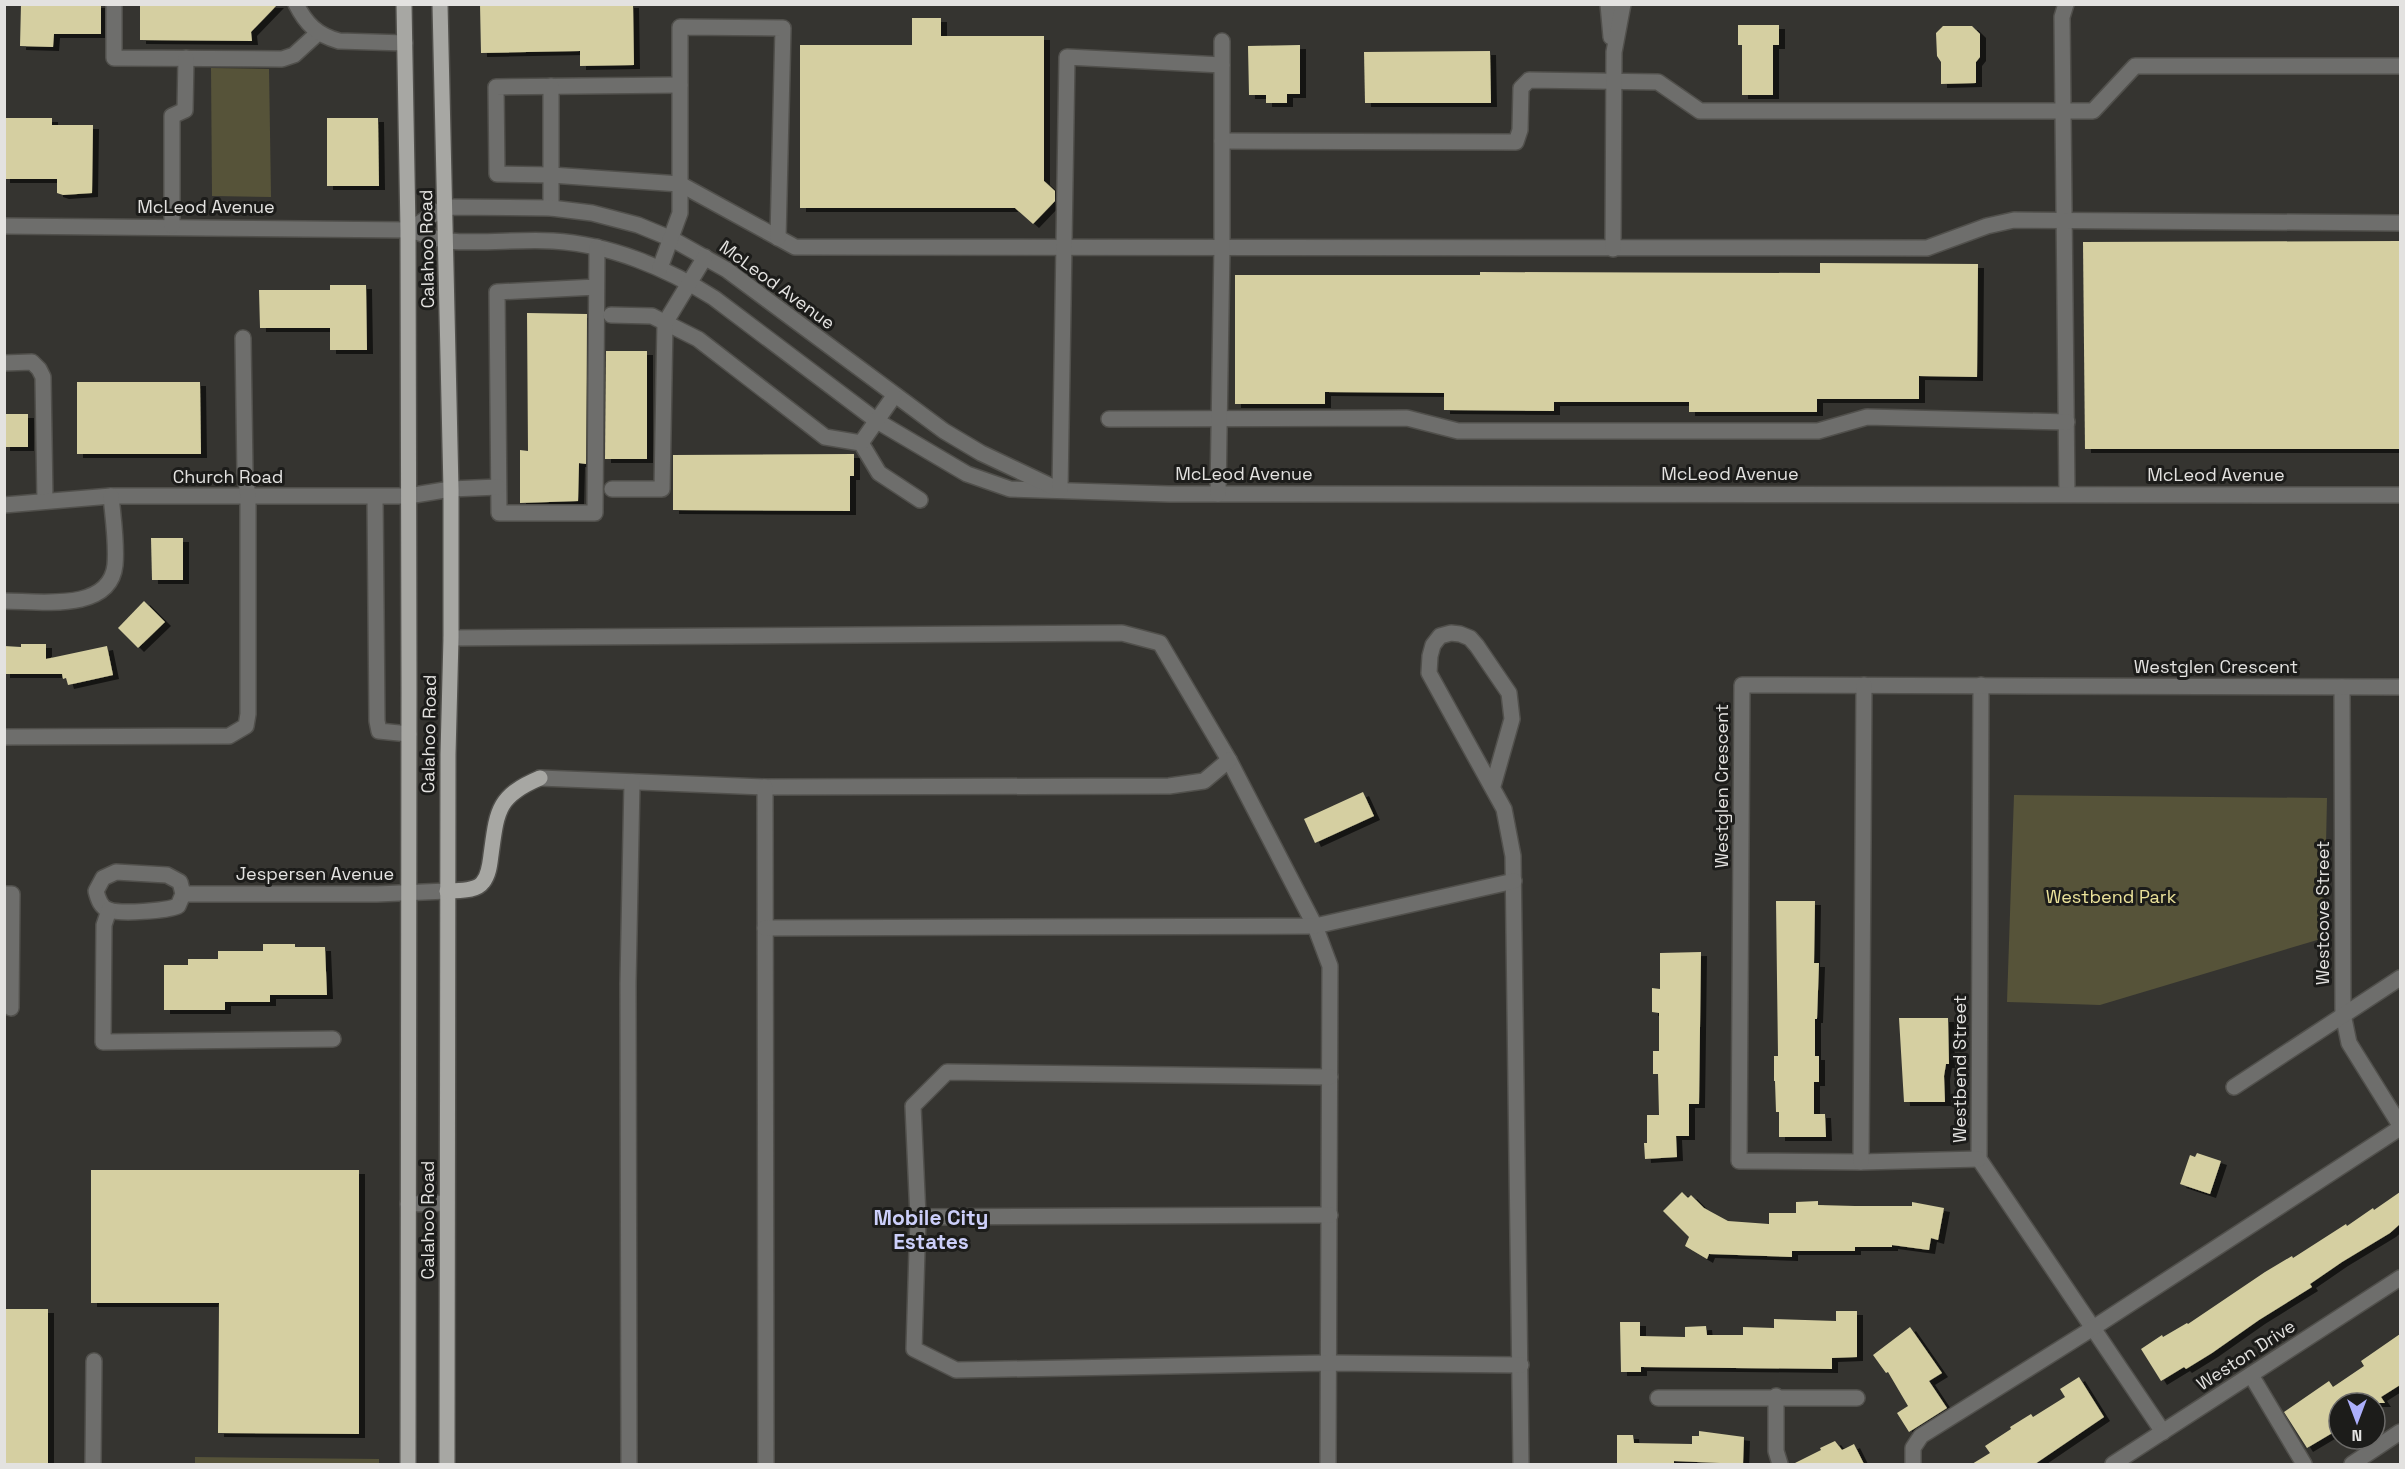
<svg xmlns="http://www.w3.org/2000/svg" width="2405" height="1469" viewBox="0 0 2405 1469" font-family="'Space Grotesk',sans-serif">
  <style>
    .green { fill: #565339 }
    .building { fill: #d5cfa1; filter: url(#shadow) }
    .lines { fill: none; stroke-linecap: round; stroke-linejoin: round }
    .minor-casing { stroke: #51504c; stroke-width: 18 }
    .major-casing { stroke: #51504c; stroke-width: 18 }
    .minor { stroke: #6e6e6c; stroke-width: 15 }
    .major { stroke: #a7a7a3; stroke-width: 15 }
    .labels { text-anchor: middle; stroke-width: 6; stroke-linejoin: round; paint-order: stroke }
    .street-label { font-size: 18px; fill: #e3e2e0; stroke: #1c1c1a }
    .park-label { font-size: 18px; fill: #ebe29a; stroke: #1c1c1a }
    .quarter-label { font-size: 21px; font-weight: bold; fill: #cccffa; stroke: #1c1c1a }
  </style>
  <defs>
    <filter id="shadow"><feDropShadow dx="6" dy="4" stdDeviation="0" flood-color="#0009"/></filter>
  </defs>
  <rect width="100%" height="100%" fill="#353430"/>
  <!-- green -->
  <g class="green">
    <polygon points="211,68 269,69 271,197 212,196"/>
    <polygon points="2014,795 2327,798 2324,938 2100,1005 2007,1002"/>
    <polygon points="195,1457 379,1459 379,1464 195,1464"/>
  </g>
  <!-- building -->
  <g class="building">
    <polygon points="21,4 101,4 101,34 54,34 53,47 20,46"/>
    <polygon points="140,4 278,4 251,32 252,41 140,40"/>
    <polygon points="480,4 633,4 634,65 580,66 580,51 481,53"/>
    <polygon points="912,18 941,18 941,36 1044,36 1044,181 1055,191 1055,201 1033,224 1015,208 800,208 800,45 912,45"/>
    <polygon points="1738,25 1779,25 1779,45 1773,45 1773,95 1742,95 1742,45 1738,45"/>
    <polygon points="1943,26 1972,26 1980,34 1980,57 1976,62 1976,83 1941,84 1941,62 1937,56 1936,33"/>
    <polygon points="1300,45 1300,94 1287,94 1287,103 1266,103 1266,95 1249,95 1248,46"/>
    <polygon points="1490,51 1491,103 1365,103 1364,52"/>
    <polygon points="4,118 52,118 52,125 93,125 92,193 63,195 57,193 57,179 4,179"/>
    <polygon points="327,118 378,118 379,186 327,186"/>
    <polygon points="2400,241 2400,449 2085,449 2083,242"/>
    <polygon points="1820,263 1978,264 1977,377 1919,376 1919,399 1817,399 1817,412 1689,412 1689,402 1554,402 1554,411 1444,410 1444,393 1325,392 1325,404 1235,404 1235,275 1480,275 1480,272 1820,273"/>
    <polygon points="330,285 366,285 367,350 330,350 330,328 260,328 259,290 330,290"/>
    <polygon points="527,313 587,314 586,464 579,463 578,501 520,503 520,450 528,451"/>
    <polygon points="606,351 647,351 647,459 605,459"/>
    <polygon points="77,382 200,382 201,454 77,454"/>
    <rect x="4" y="414" width="24" height="33"/>
    <polygon points="854,454 854,476 850,476 850,511 673,510 673,455"/>
    <polygon points="151,538 183,538 183,580 152,580"/>
    <polygon points="144,601 165,622 138,648 118,628"/>
    <polygon points="21,644 46,644 46,659 107,646 113,675 68,685 66,678 63,679 62,674 4,674 4,646 21,647"/>
    <polygon points="1363,792 1374,816 1315,843 1304,819"/>
    <polygon points="1776,901 1815,901 1814,963 1819,963 1817,1019 1815,1019 1815,1056 1819,1056 1819,1082 1814,1082 1814,1114 1825,1114 1826,1137 1779,1137 1779,1112 1776,1112 1775,1081 1774,1081 1774,1056 1778,1056"/>
    <polygon points="263,944 295,944 295,947 325,947 327,995 270,995 270,1002 225,1002 225,1010 164,1010 164,965 188,965 188,959 218,959 218,951 263,951"/>
    <polygon points="1701,952 1699,1104 1689,1104 1689,1136 1676,1136 1677,1157 1645,1159 1644,1143 1647,1143 1647,1115 1659,1115 1658,1074 1653,1074 1653,1051 1659,1051 1659,1013 1652,1012 1652,988 1660,989 1660,953"/>
    <polygon points="1899,1018 1948,1018 1949,1064 1946,1064 1944,1076 1945,1102 1904,1102"/>
    <polygon points="2197,1153 2221,1161 2210,1194 2180,1184 2190,1155 2195,1157"/>
    <polygon points="91,1170 359,1170 359,1434 218,1433 219,1303 91,1303"/>
    <polygon points="1682,1192 1688,1198 1691,1195 1704,1208 1728,1221 1769,1224 1769,1213 1796,1213 1796,1202 1818,1201 1818,1205 1855,1206 1912,1206 1912,1202 1944,1208 1938,1240 1931,1238 1929,1250 1892,1245 1892,1247 1855,1247 1855,1251 1792,1251 1792,1257 1709,1254 1707,1259 1685,1246 1689,1237 1663,1211"/>
    <polygon points="2400,1192 2400,1224 2390,1233 2342,1262 2310,1284 2312,1287 2259,1320 2212,1353 2186,1369 2184,1367 2161,1381 2141,1349 2162,1335 2163,1337 2187,1323 2188,1324 2265,1272 2292,1256 2293,1258 2346,1224 2347,1226 2373,1208 2374,1210"/>
    <rect x="4" y="1309" width="44" height="155"/>
    <polygon points="1836,1311 1857,1311 1857,1357 1832,1358 1832,1369 1641,1367 1641,1372 1621,1372 1620,1322 1640,1322 1640,1336 1685,1337 1685,1327 1706,1326 1707,1335 1743,1335 1743,1327 1774,1328 1774,1319 1836,1321"/>
    <polygon points="1910,1327 1942,1373 1929,1381 1947,1408 1909,1432 1897,1413 1908,1406 1888,1372 1886,1373 1873,1355"/>
    <polygon points="2400,1334 2400,1385 2381,1397 2385,1403 2339,1403 2339,1429 2307,1448 2284,1412 2329,1381 2333,1387 2364,1366 2361,1361"/>
    <polygon points="2079,1377 2104,1417 2035,1464 1972,1464 1990,1453 1985,1446 2011,1429 2010,1427 2031,1414 2033,1417 2065,1397 2060,1389"/>
    <polygon points="1699,1431 1744,1437 1743,1464 1674,1461 1674,1464 1617,1464 1617,1435 1633,1435 1634,1443 1692,1444 1692,1436 1699,1436"/>
    <polygon points="1835,1441 1842,1450 1854,1444 1864,1464 1793,1464 1821,1450 1820,1448"/>
  </g>
  <g class="lines">
    <defs>
      <g id="minor">
        <polyline points="114,4 114,58 282,59 294,55 318,33"/>
        <path d="M296,4C306,24 317,35 339,41L405,43"/>
        <polyline points="1608,4 1611,37"/>
        <polyline points="2066,4 2062,17 2067,494"/>
        <polyline points="680,85 496,87 497,174 551,175 680,184 795,247 1927,248 1987,226 2014,220 2400,223"/>
        <polyline points="1222,141 1516,142 1520,130 1521,88 1529,80 1658,82 1700,111 2093,111 2135,66 2400,66"/>
        <polyline points="551,208 551,86"/>
        <path d="M4,226L408,230C421,233 435,239 448,241C482,244 518,239 553,241C609,244 667,268 714,298L877,421L967,474L1010,489L1169,494L2400,495"/>
        <polyline points="172,226 172,116 185,110 186,58"/>
        <polyline points="408,230 446,207 551,208 592,213 638,225 672,239 727,270 944,431 981,453 1057,489"/>
        <polyline points="1613,249 1614,52 1623,4"/>
        <polyline points="660,268 680,213 680,27 783,28 778,238"/>
        <polyline points="596,287 497,292 499,513 595,513 597,247"/>
        <polyline points="611,315 652,316 698,339 825,437 861,443 879,473 920,500"/>
        <polyline points="4,363 32,362 39,369 43,377 45,501"/>
        <polyline points="1109,419 1407,418 1458,431 1818,431 1867,417 2067,422"/>
        <polyline points="861,443 894,396"/>
        <polyline points="612,489 662,489 665,323 705,257"/>
        <polyline points="1060,490 1067,57 1222,65"/>
        <polyline points="1218,494 1222,247 1222,41"/>
        <polyline points="375,497 377,721 379,731 409,734"/>
        <polyline points="4,505 111,496 408,496 451,489 498,487"/>
        <path d="M4,601C38,601 110,613 115,565C117,543 113,518 111,496"/>
        <polyline points="451,638 1122,633 1160,643 1229,760 1315,926 1330,966 1328,1464"/>
        <polyline points="1981,685 1979,1159 2163,1432"/>
        <polyline points="2342,687 2343,1014 2349,1043 2400,1125"/>
        <polyline points="4,737 229,736 246,726 248,714 248,497 245,473 243,338"/>
        <polyline points="540,778 765,787 1169,786 1204,781 1229,760"/>
        <polyline points="1493,786 1512,719 1509,693 1477,646 1470,638 1460,634 1451,633 1440,636 1433,645 1430,656 1429,673 1504,809 1513,856 1521,1464"/>
        <polyline points="765,787 766,1464"/>
        <path d="M116,872L167,875L180,882L183,894L178,906C166,911 121,914 109,910C101,908 98,899 96,891L103,878Z"/>
        <polyline points="4,894 12,894 11,1008"/>
        <polyline points="183,894 377,894 447,891"/>
        <polyline points="109,910 104,925 103,1042 333,1039"/>
        <polyline points="765,928 1315,926 1514,881"/>
        <polyline points="1330,1077 947,1072 913,1106 918,1217 914,1349 956,1370 1330,1363 1521,1365"/>
        <polyline points="2234,1087 2400,978"/>
        <polyline points="1979,1159 1861,1162 1739,1161 1742,685 2400,687"/>
        <polyline points="1861,1162 1864,685"/>
        <polyline points="408,1204 447,1203"/>
        <polyline points="918,1217 1330,1215"/>
        <polyline points="2251,1375 2304,1464"/>
        <polyline points="1776,1396 1776,1451 1780,1464"/>
        <polyline points="1658,1398 1857,1398"/>
        <polyline points="93,1464 94,1361"/>
        <polyline points="629,1464 628,983 632,782"/>
        <polyline points="1913,1464 1913,1448 1921,1436 2093,1328 2400,1128"/>
        <polyline points="2113,1464 2400,1278"/>
        <polyline points="2352,1464 2400,1432"/>
      </g>
      <g id="major">
        <polyline points="404,4 408,230 409,689 408,1464"/>
        <polyline points="440,4 451,489 451,638 448,754 447,1464"/>
        <path d="M447,891C458,890 476,892 483,882C489,875 490,863 491,855C497,811 497,796 540,778"/>
      </g>
    </defs>
    <!-- minor casing -->
    <use href="#minor" class="minor-casing"/>
    <!-- major casing -->
    <use href="#major" class="major-casing"/>
    <!-- minor -->
    <use href="#minor" class="minor"/>
    <!-- major -->
    <use href="#major" class="major"/>
  </g>
  <g class="labels">
    <!-- street labels -->
    <g class="street-label">
      <text x="206" y="213">McLeod Avenue</text>
      <text transform="translate(427 249) rotate(-91)" y="6">Calahoo Road</text>
      <text transform="translate(777 285) rotate(36)" y="6">McLeod Avenue</text>
      <text x="1244" y="480">McLeod Avenue</text>
      <text x="1730" y="480">McLeod Avenue</text>
      <text x="2216" y="481">McLeod Avenue</text>
      <text x="228" y="483">Church Road</text>
      <text x="2216" y="673">Westglen Crescent</text>
      <text transform="translate(429 734) rotate(-89)" y="6">Calahoo Road</text>
      <text transform="translate(1722 786) rotate(-90)" y="6">Westglen Crescent</text>
      <text x="315" y="880">Jespersen Avenue</text>
      <text transform="translate(2323 913) rotate(-90)" y="6">Westcove Street</text>
      <text transform="translate(1960 1069) rotate(-90)" y="6">Westbend Street</text>
      <text transform="translate(428 1220) rotate(-90)" y="6">Calahoo Road</text>
      <text transform="translate(2246 1355) rotate(-33)" y="6">Weston Drive</text>
    </g>
    <!-- park labels -->
    <g class="park-label">
      <text x="2111" y="903">Westbend Park</text>
    </g>
    <!-- quarter labels -->
    <g class="quarter-label">
      <text x="931" y="1225">Mobile City<tspan x="931" dy="24">Estates</tspan></text>
    </g>
  </g>
  <!-- border -->
  <rect width="2405" height="1469" fill="none" stroke="#e3e2e0" stroke-width="12"/>
  <!-- north arrow -->
  <g transform="translate(2357 1421) rotate(180)"><circle r="28" fill="#1c1c1a" stroke="#6c6b69" stroke-width="1.5"/>
  <path d="M0-4.5L10 22L0 15L-10 22Z" fill="#acaffb"/>
  <text y="-9" font-size="16" font-weight="bold" text-anchor="middle" fill="#e3e2e0">N</text>
  </g>
</svg>
